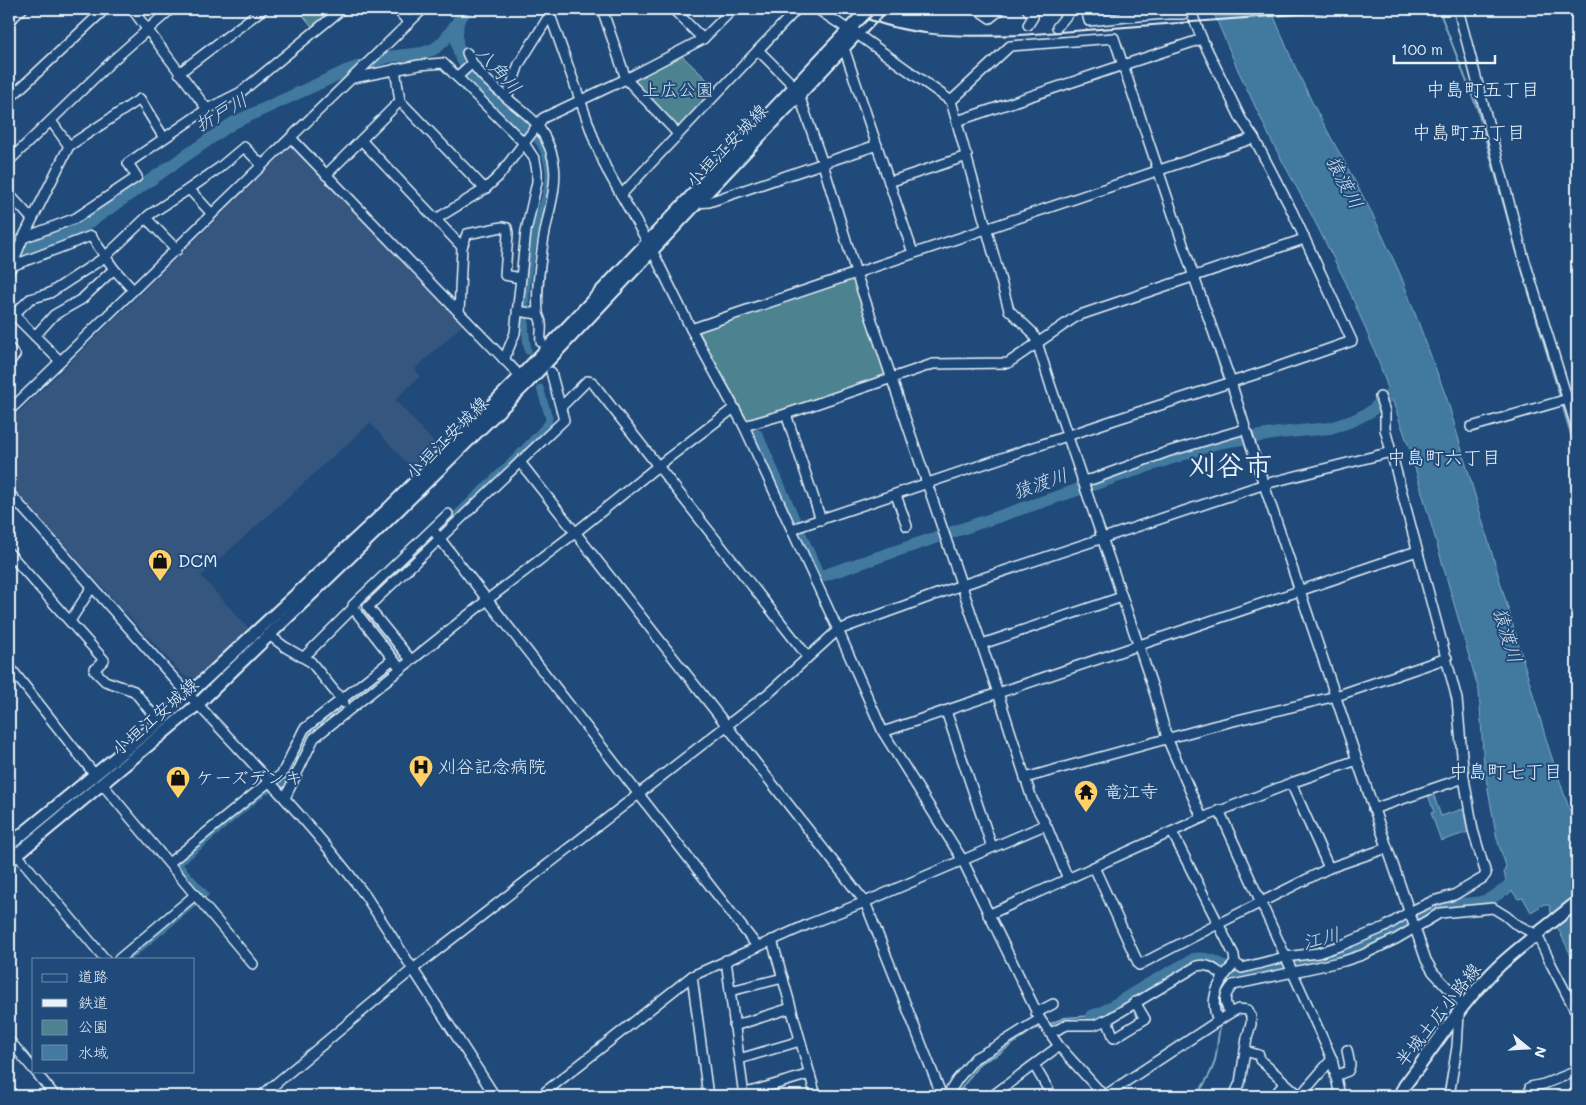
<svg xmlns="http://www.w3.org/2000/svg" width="1586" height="1105" viewBox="0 0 1586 1105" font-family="Mali,'Klee One',sans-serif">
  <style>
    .built { fill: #36567f }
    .green { fill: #4d8290; stroke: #9abac4 }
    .water { fill: #437a9f; stroke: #85aac3 }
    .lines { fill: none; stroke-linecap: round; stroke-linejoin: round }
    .stream { stroke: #85aac3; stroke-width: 2 }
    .canal { stroke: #437a9f; stroke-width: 7 }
    .river { stroke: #437a9f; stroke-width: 12 }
    .minor-casing { stroke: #e8f1f8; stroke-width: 12 }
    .major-casing { stroke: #e8f1f8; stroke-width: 15 }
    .minor { stroke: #1f4a7a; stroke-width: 9 }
    .major { stroke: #1f4a7a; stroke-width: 11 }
    .rail { stroke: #e8f1f8; stroke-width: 2 }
    .major-bridge-casing { stroke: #e8f1f8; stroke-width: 15; stroke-linecap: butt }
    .major-bridge { stroke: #1f4a7a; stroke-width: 11 }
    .labels { text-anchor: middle; stroke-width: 4; stroke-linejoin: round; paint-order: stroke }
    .park-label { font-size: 18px; fill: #d1e0e8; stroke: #1f4a7a }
    .street-label { font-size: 18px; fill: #e8f1f8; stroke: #1f4a7a }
    .poi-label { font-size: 18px; fill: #e8f1f8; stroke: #1f4a7a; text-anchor: start }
    .water-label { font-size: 19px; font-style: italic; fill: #cfdfeb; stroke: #1f4a7a }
    .neighbourhood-label { font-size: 19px; fill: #e8f1f8; stroke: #1f4a7a }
    .town-label { font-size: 28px; font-weight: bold; fill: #e8f1f8; stroke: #1f4a7a }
  </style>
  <rect width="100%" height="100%" fill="#1f4a7a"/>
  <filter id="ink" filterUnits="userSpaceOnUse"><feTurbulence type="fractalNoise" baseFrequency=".02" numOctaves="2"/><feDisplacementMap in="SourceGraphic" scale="10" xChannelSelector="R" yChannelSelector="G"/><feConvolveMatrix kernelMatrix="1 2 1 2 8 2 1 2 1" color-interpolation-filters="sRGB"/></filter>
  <g filter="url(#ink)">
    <!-- built -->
    <polygon class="built" points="289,148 296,148 465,323 415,369 420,376 395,400 440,449 415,472 370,423 201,576 250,630 198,678 184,676 9,485 9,422"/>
    <!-- green -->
    <g class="green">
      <polygon points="298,9 338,9 314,29"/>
      <polygon points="681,55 717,89 680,128 677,128 634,82 635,78"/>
      <polygon points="853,278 887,375 885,378 785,411 748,421 700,333 701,329"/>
    </g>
    <!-- water -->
    <g class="water">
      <polygon points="1212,9 1271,9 1292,60 1314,106 1372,213 1401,276 1447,399 1549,749 1577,832 1577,968 1551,914 1550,906 1544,904 1531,912 1523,898 1518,899 1512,891 1507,895 1501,885 1506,881 1504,872 1506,866 1497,839 1484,767 1479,691 1409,447 1374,349 1346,283 1311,214 1272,142 1237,68"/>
      <polygon points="1433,793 1441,816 1463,809 1468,832 1441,841 1431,813 1434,812 1428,795"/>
    </g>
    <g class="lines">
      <!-- stream -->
      <g class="stream">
        <polyline points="1441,9 1442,18 1477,108 1517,253 1560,397"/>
        <polyline points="1562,404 1577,455"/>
        <polyline points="1221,1014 1220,1002 1225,984 1238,977"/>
        <polyline points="1048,1025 1064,1018 1091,1016"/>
        <polyline points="956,1096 980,1063 1000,1053 1034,1029 1041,1027"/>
        <path d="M1196,1096C1204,1085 1212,1073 1215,1060C1218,1048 1217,1036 1221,1024"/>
      </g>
      <!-- canal -->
      <g class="canal">
        <path d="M528,351C521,314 528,264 536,228C540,210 549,193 549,175C549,160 543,147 535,136"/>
        <polyline points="203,896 205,894 178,864 263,792 284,784 309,733 402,658 362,605 518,455 548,423 549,418 540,388"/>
        <polyline points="127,959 194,903"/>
      </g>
      <!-- river -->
      <g class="river">
        <path d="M458,21C457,30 456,39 458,48C463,76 514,116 535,136"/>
        <polyline points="9,254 81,228 233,123 346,71 387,57 423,53 434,49 443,42 467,9"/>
        <polyline points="757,435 819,577 1217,443 1279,433 1330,428 1352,421 1370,412 1403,383"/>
        <path d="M1091,1016L1101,1013L1145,986L1194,959C1213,956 1224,967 1238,977C1289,965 1342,958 1389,935C1405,927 1419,915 1435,908C1451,902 1466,905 1480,902C1495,899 1505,889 1515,879"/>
      </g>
      <defs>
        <g id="minor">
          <polyline points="132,9 207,109"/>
          <polyline points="397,9 409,23"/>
          <polyline points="548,9 595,142 606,168 652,250 691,329 744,426 838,630 883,732 962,859 1040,1019 1059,1046 1104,1096"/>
          <polyline points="602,9 626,79 678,134"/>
          <polyline points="673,9 703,39"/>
          <polyline points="817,9 849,30"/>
          <polyline points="977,9 990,18 1001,9"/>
          <polyline points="1027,9 1033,17 1028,25"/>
          <polyline points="1086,9 1089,21 1127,17"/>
          <polyline points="1125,9 1127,17 1166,14 1165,9"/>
          <polyline points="1190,9 1202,39"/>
          <polyline points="1458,9 1523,255 1577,430"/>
          <polyline points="1166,14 1183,14"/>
          <polyline points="9,21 22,9"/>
          <polyline points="1057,27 1072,9"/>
          <polyline points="857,34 951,101 1009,310 1032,332 1037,342 1051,387 1155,694 1167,738 1202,818 1291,783 1357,760 1426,960 1433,972 1464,1005"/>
          <polyline points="844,48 913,253"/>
          <polyline points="758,50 797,9"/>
          <path d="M467,53C475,72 492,85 507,98"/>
          <polyline points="395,69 400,101 485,189 498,177 543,118 626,79 703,39 733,9"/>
          <polyline points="179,73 263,9"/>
          <polyline points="457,77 471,64"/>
          <polyline points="353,78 419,65 443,63 524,143 535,160 537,171 537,182 526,231 515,333 504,360"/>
          <polyline points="9,99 105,9"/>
          <polyline points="51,121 69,146"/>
          <polyline points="957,121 1123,65 1194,277 1231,382 1250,443 1357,760"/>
          <polyline points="291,138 525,381"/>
          <polyline points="361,140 462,247 459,313"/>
          <polyline points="9,161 112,61 171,9"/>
          <polyline points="326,175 400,101"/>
          <polyline points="889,182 967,156"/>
          <polyline points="189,189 219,168 244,147 262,165"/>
          <polyline points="9,194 32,219"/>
          <polyline points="621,195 758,50 791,83 799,95 823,164 856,273 998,693 1032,799 1047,827 1068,879"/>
          <polyline points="696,203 709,202 877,145"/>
          <polyline points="146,218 177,250"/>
          <polyline points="436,219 485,189"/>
          <polyline points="23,238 76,218 137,177 128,163 207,109 241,92 342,9"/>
          <polyline points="462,247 467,234 502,227 507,228 508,233 505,275 520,278"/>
          <polyline points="9,267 91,236 114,269 133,290"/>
          <polyline points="9,272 23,238 69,146 140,99 164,138"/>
          <polyline points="9,310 60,361"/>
          <polyline points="517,311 538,314"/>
          <polyline points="9,319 30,299 50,293 105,257 149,215 189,189 212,214"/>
          <polyline points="691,329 1254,138"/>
          <polyline points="35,336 54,315 82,299 114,269"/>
          <path d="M541,342C540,335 542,329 541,323C541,319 538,316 538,312C536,290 540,265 543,243C550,198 568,169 538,126C531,116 517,107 507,98L519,64L551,13"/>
          <polyline points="9,348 15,355 9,362"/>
          <polyline points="561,407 587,381 592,382 808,657"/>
          <polyline points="9,411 423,9"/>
          <polyline points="786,414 821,520"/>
          <polyline points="744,426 786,414 933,364 1008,363 1077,316 1304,239"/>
          <polyline points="1471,427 1568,399"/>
          <polyline points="520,462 865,902 942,1096"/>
          <polyline points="1082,481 1093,479 1167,452 1245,429"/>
          <path d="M9,493C70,560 129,630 190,696C250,761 312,824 365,895L495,1096"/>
          <polyline points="896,495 907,526"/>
          <polyline points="792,529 1114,420 1266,371 1352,341 1292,211 1254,138 1241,119 1202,39 1123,65 1114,38 1010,46 951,101"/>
          <polyline points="433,530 757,946"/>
          <polyline points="9,553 104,660 94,670 105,681 134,691 159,722"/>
          <polyline points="353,608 353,605 448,514"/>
          <polyline points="70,621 92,587"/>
          <polyline points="269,635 285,647 311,662 344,703"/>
          <polyline points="982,644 1122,597"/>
          <polyline points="304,657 353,608 397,664"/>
          <polyline points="411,660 368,607 564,420 551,372"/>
          <polyline points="9,666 95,775"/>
          <polyline points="946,711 992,847"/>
          <polyline points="883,732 1417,551"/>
          <polyline points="1025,778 1213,726 1336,696 1447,658"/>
          <polyline points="271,782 282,774 304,729 393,659"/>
          <polyline points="1291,783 1329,868"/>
          <polyline points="103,785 253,964"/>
          <polyline points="285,798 314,738 487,600 576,532 659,465 734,408"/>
          <polyline points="1373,809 1464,778"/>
          <polyline points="1219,810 1332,1059 1340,1096"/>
          <polyline points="1172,832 1234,955 1235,963"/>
          <polyline points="14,851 105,959"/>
          <polyline points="169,863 270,781"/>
          <polyline points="1094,867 1139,965 1218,924 1329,868 1387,848"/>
          <polyline points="988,915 1202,818"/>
          <polyline points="772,940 816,1096"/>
          <polyline points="119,959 195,895"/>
          <polyline points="726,960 744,1096"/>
          <polyline points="692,976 708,1096"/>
          <polyline points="730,991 783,978"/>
          <polyline points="1036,1013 1053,1004"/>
          <polyline points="1230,1013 1238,1009 1248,1010 1251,1016 1251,1024 1247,1038 1240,1083 1234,1096"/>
          <polyline points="1107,1020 1114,1038 1145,1019 1135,1002"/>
          <path d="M1218,1021C1211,1004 1214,992 1224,976"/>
          <polyline points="734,1026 791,1008"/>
          <path d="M1050,1033L1067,1025H1094L1107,1020L1197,966C1209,963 1215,970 1224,976L1235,963L1242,968L1285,957L1318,953L1342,945L1385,927L1409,912L1433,901L1454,895L1483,878L1486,874L1473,830L1464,778L1457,699L1385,429V412L1380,397"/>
          <polyline points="9,1040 34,1070"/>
          <polyline points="1245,1051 1259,1055 1260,1060 1300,1096"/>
          <polyline points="739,1059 800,1041"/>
          <polyline points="1034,1065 1052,1096"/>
          <polyline points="35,1071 55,1096"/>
          <polyline points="1335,1076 1348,1071 1350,1065 1347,1050"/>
          <polyline points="1530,1087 1544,1084 1577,1071"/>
          <polyline points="743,1094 810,1074"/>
          <polyline points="261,1096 413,969 770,692 838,630 962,585 1265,484 1391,452"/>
          <polyline points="540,1096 692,976 809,924 865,902 1045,825"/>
          <polyline points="947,1096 957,1080 975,1058 995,1047 1040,1019"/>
          <polyline points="992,1096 1059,1046"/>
          <path d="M1104,1096L1230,1013C1223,1001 1224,995 1233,985L1344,961L1362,955L1396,939L1440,913L1493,908L1506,916L1514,923L1537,935L1551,964L1577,1014"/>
          <polyline points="1274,1096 1285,1083"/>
          <polyline points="1300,1096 1332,1059"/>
          <polyline points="1449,1096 1457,1047 1459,1014"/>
        </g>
        <g id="major">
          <polyline points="9,845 159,722 389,508 521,376 854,24"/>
          <polyline points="9,861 198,704 395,513 527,383 880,9"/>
          <path d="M1399,1096L1405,1085C1436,1045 1463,1000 1500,965C1524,943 1552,923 1577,902"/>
        </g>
      </defs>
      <!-- minor casing -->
      <use href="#minor" class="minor-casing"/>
      <!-- major casing -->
      <use href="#major" class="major-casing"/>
      <!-- minor -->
      <use href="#minor" class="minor"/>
      <!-- major -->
      <use href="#major" class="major"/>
      <!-- rail -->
      <path class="rail" d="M843,9C905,38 953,37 1020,35L1365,9"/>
      <defs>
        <polyline id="major-bridge" points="854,24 867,11"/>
      </defs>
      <!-- major-bridge casing -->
      <use href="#major-bridge" class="major-bridge-casing"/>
      <!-- major-bridge -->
      <use href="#major-bridge" class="major-bridge"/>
    </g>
  </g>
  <!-- icons -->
  <defs>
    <symbol id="shop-pin" viewBox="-11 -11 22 30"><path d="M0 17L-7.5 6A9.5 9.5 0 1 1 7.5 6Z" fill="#ffd166" stroke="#1f4a7a"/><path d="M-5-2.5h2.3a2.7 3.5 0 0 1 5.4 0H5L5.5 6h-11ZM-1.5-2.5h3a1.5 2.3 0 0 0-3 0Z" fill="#111"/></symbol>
    <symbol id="hospital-pin" viewBox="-11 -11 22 30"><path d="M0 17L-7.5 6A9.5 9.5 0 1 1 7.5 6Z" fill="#ffd166" stroke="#1f4a7a"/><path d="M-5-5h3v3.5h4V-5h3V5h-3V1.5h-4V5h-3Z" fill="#111"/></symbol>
    <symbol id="temple-pin" viewBox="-11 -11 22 30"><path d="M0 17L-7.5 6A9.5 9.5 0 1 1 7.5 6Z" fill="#ffd166" stroke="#1f4a7a"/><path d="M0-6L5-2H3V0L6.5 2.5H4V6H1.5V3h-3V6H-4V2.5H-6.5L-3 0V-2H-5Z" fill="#111"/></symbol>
  </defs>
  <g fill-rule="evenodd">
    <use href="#shop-pin" x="146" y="547" width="28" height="38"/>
    <use href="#hospital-pin" x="407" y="753" width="28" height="38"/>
    <use href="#shop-pin" x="164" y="764" width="28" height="38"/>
    <use href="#temple-pin" x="1072" y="778" width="28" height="38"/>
  </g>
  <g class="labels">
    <!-- park labels -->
    <g class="park-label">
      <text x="678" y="96">上広公園</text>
    </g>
    <!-- street labels -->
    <g class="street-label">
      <text transform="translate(727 146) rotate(-46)" y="6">小垣江安城線</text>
      <text transform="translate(447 438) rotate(-45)" y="6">小垣江安城線</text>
      <text transform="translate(155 717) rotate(-41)" y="6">小垣江安城線</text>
      <text transform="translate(1438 1015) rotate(-52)" y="6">半城土広小路線</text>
    </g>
    <!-- poi labels -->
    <g class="poi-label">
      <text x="178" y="567">DCM</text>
      <text x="438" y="773">刈谷記念病院</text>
      <text x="196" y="784">ケーズデンキ</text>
      <text x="1104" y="798">竜江寺</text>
    </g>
    <!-- water labels -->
    <g class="water-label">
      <text transform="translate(499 70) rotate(48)" y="7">八角川</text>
      <text transform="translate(221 112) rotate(-30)" y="7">折戸川</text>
      <text transform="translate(1345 182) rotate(62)" y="7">猿渡川</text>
      <text transform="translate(1040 483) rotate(-19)" y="7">猿渡川</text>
      <text transform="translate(1508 635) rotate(73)" y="7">猿渡川</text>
      <text transform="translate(1321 938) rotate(-14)" y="7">江川</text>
    </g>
    <!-- neighbourhood labels -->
    <g class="neighbourhood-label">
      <text x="1483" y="96">中島町五丁目</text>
      <text x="1469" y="139">中島町五丁目</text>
      <text x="1444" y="464">中島町六丁目</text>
      <text x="1506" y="778">中島町七丁目</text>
    </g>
    <!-- town labels -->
    <g class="town-label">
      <text x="1230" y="475">刈谷市</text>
    </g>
  </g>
  <!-- margin -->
  <rect width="1586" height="1105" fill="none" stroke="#1f4a7a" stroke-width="30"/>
  <rect x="15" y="15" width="1556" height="1075" fill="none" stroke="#e8f1f8" stroke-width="2" filter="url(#ink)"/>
  <!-- legend -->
  <rect x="32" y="958" width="162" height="115" fill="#1f4a7a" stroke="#6f8dac"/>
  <rect x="42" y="974" width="25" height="8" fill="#1f4a7a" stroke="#6f8dac"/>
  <text x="78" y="982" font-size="15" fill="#e8f1f8">道路</text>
  <rect x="42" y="999" width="25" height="8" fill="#e8f1f8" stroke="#6f8dac"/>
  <text x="78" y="1008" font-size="15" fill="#e8f1f8">鉄道</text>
  <rect x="42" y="1020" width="25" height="15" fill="#4d8290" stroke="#6f8dac"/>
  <text x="78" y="1032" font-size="15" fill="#e8f1f8">公園</text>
  <rect x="42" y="1045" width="25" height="15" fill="#437a9f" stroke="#6f8dac"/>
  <text x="78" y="1058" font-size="15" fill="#e8f1f8">水域</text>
  <!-- north arrow -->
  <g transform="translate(1528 1048) rotate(108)" stroke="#1f4a7a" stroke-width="4" paint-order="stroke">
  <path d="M0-4L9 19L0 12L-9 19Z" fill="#e8f1f8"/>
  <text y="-8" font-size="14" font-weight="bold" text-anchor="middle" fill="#e8f1f8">N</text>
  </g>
  <!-- scale -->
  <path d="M1394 55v8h101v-8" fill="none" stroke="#e8f1f8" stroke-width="2.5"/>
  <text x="1401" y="55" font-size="15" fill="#e8f1f8" stroke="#1f4a7a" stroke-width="4" paint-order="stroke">100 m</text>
</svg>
